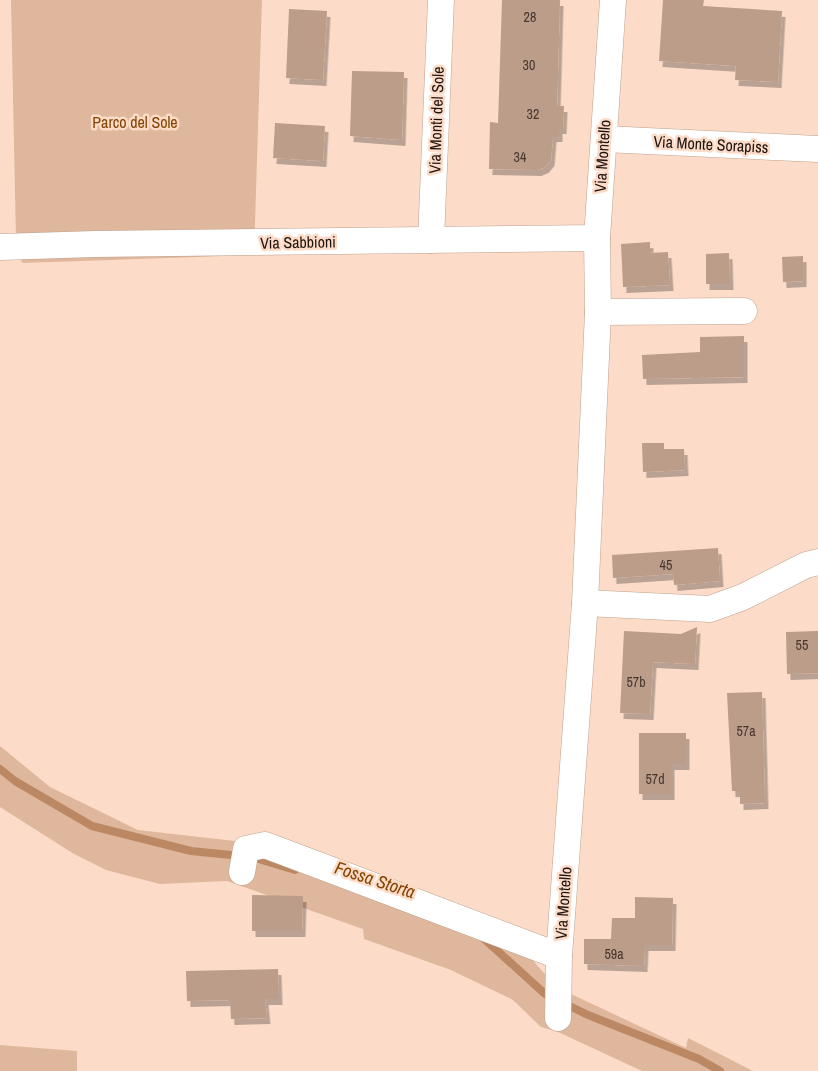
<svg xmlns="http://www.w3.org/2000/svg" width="818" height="1071" viewBox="0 0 818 1071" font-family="'Archivo Narrow',sans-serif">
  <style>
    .green { fill: #dfb79c }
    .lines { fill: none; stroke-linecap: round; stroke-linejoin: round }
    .stream { stroke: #bc8864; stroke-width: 8 }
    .building { fill: #bb9d8a; filter: url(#shadow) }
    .minor-casing { stroke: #bea18d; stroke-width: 27 }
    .minor { stroke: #fff; stroke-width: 26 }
    .labels { text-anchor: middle; stroke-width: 5; stroke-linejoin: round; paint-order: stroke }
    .number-label { font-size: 14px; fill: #46362c }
    .street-label { font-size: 16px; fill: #1f140d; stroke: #fcdcc8 }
    .park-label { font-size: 16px; fill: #834201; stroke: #fcdcc8 }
    .water-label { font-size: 18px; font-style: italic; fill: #834302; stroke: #fcdcc8 }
  </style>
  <defs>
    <filter id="shadow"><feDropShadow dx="3.5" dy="6" stdDeviation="0" flood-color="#0004"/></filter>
  </defs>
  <rect width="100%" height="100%" fill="#fcdcc8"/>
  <!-- green -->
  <g class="green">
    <polygon points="11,0 262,0 254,255 22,263 16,241"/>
    <polygon points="0,746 50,787 138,830 235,841 254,839 529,956 556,987 686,1048 688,1038 753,1071 642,1071 558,1032 541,1027 513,1000 451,970 364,939 363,929 227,881 160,884 106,870 74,854 0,807"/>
    <polygon points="0,1045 77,1051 77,1071 0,1071"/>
  </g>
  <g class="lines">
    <!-- stream -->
    <g class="stream">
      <polyline points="0,769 15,781 92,826 191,851 241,856"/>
      <polyline points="252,857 295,870"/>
      <polyline points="481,936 545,994 588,1015 699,1059 720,1071"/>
    </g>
  </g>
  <!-- building -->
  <g class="building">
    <polygon points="502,0 560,0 557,106 564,106 563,128 559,128 559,136 553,136 551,160 545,167 538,170 489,169 490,122 498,123"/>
    <polygon points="663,0 704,0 703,6 782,11 778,82 735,80 736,66 659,61"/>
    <polygon points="289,9 327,11 323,80 286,78"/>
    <polygon points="352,71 404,72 402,140 350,136"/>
    <polygon points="275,123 325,126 323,161 273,158"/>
    <polygon points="650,242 650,253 668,252 670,285 623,287 621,244"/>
    <polygon points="729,253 730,284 706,284 706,254"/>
    <polygon points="803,256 803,281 783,282 782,257"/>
    <polygon points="744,336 744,377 643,379 642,355 700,352 700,337"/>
    <polygon points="642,443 664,443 664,449 684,449 685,470 643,472"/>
    <polygon points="718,548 720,581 674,585 673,574 613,578 612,555"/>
    <polygon points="697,627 695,664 653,662 650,714 620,713 624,631 681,634"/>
    <polygon points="818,631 818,673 787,674 786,632"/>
    <polygon points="762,692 765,803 740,804 740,791 732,791 727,693"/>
    <polygon points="639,733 686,733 686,764 671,764 671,794 639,794"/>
    <polygon points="252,895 303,896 302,931 252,931"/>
    <polygon points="635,897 673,898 672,945 645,945 644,966 584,964 584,939 611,939 612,918 635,918"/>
    <polygon points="278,969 279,999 265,999 267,1018 231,1019 230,1000 187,1001 186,971"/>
  </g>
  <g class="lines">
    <defs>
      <g id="minor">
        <polyline points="604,139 818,149"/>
        <polyline points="431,240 441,0"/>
        <polyline points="0,247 95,244 597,238"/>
        <polyline points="598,312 744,311"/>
        <polyline points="585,603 710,609 743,597 806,565 818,562"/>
        <polyline points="242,872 246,849 265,845 559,956 585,603 598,312 597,238 613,0"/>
        <polyline points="558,1018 559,956"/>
      </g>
    </defs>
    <!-- minor casing -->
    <use href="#minor" class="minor-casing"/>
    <!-- minor -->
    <use href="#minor" class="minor"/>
  </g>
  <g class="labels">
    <!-- number labels -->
    <g class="number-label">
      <text x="530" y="22">28</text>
      <text x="529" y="70">30</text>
      <text x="533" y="119">32</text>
      <text x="520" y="162">34</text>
      <text x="666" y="570">45</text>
      <text x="802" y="650">55</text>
      <text x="636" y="687">57b</text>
      <text x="746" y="736">57a</text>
      <text x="655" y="784">57d</text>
      <text x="614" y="959">59a</text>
    </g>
    <!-- street labels -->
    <g class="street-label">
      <text transform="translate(436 120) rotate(-88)" y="6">Via Monti del Sole</text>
      <text transform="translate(711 144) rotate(3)" y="6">Via Monte Sorapiss</text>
      <text transform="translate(602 156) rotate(-86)" y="6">Via Montello</text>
      <text transform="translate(298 242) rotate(-1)" y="6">Via Sabbioni</text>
      <text transform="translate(563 903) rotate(-86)" y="6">Via Montello</text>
    </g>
    <!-- park labels -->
    <g class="park-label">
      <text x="135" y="128">Parco del Sole</text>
    </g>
    <!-- water labels -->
    <g class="water-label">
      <text transform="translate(375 880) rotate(18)" y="6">Fossa Storta</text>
    </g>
  </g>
</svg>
